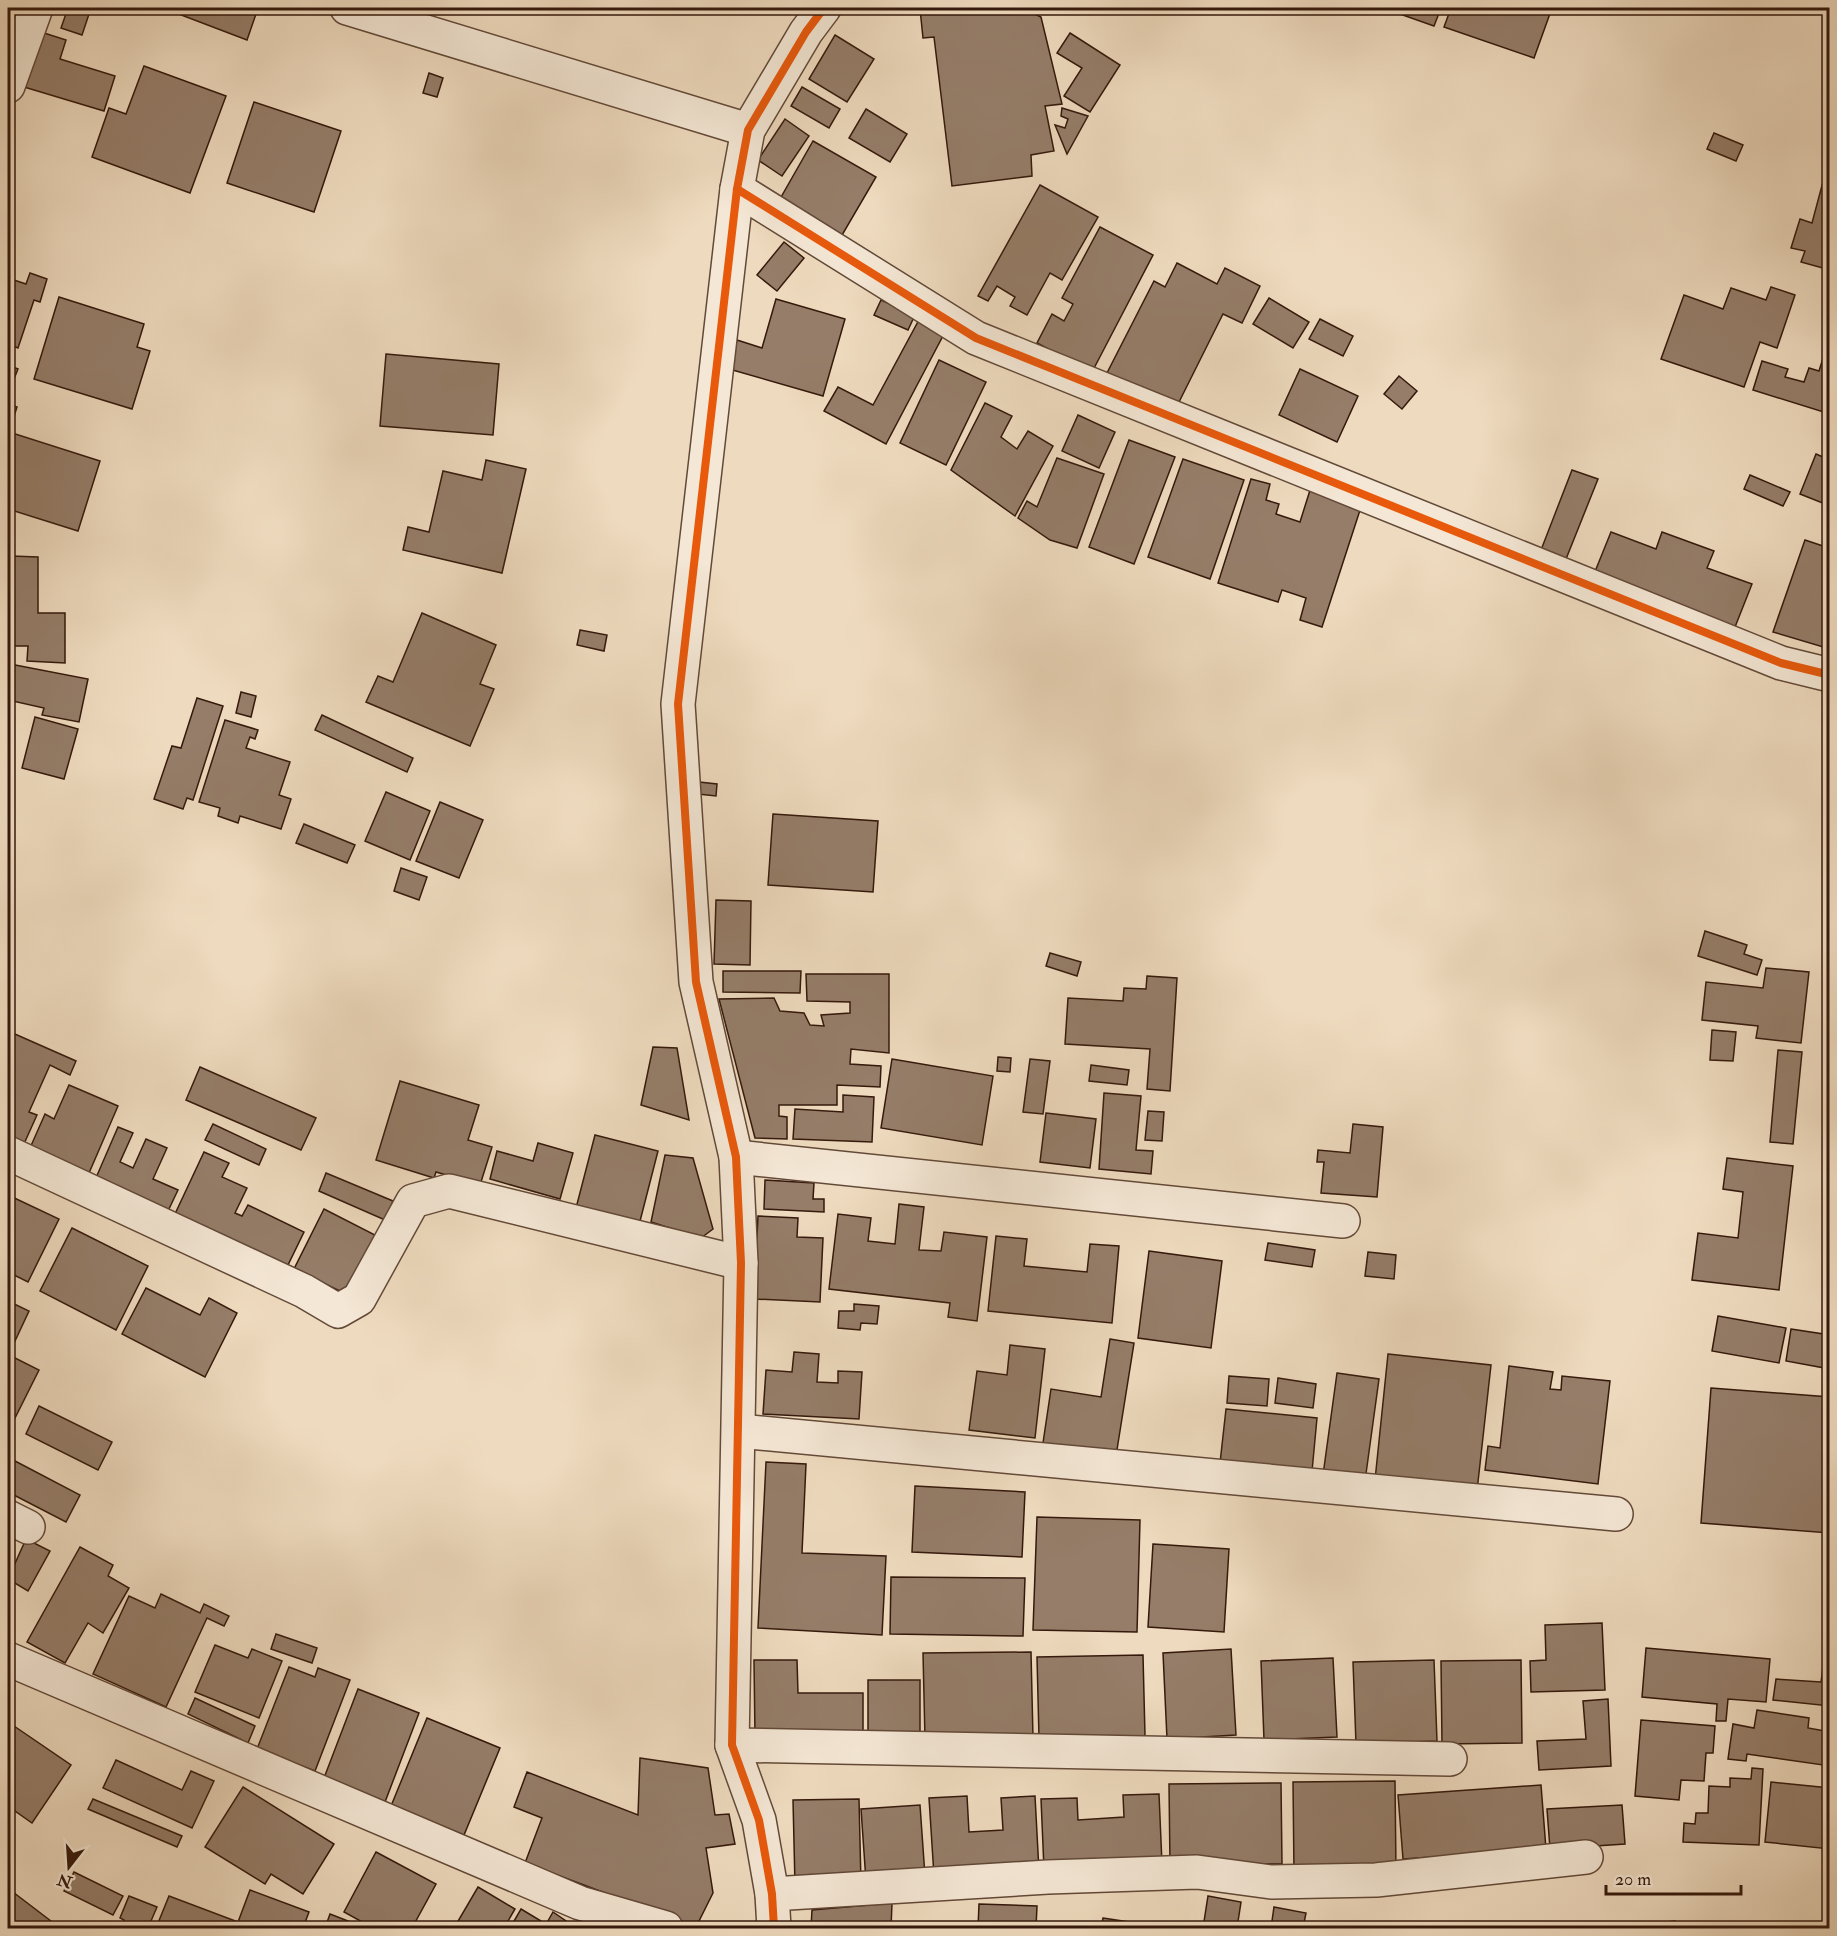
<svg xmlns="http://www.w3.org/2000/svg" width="1837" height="1936" viewBox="0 0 1837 1936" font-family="'IM FELL Double Pica',serif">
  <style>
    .building { fill: #957d69; stroke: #35190c; stroke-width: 1.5 }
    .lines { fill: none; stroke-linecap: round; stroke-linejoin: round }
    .street-casing { stroke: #634938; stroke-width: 36 }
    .street { stroke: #f4e7d5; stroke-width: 33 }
    .cycleway-casing { stroke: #f4e7d5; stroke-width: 11 }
    .cycleway { stroke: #e8590c; stroke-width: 8 }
  </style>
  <rect width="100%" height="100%" fill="#eedabe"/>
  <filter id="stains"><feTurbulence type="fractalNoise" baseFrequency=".00333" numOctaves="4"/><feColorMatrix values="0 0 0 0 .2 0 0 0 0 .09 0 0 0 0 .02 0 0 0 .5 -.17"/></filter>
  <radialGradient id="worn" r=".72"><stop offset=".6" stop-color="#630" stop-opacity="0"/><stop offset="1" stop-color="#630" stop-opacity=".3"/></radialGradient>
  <!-- building -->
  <g class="building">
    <polygon points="68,8 91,8 82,35 61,28"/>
    <polygon points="163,8 239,8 256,14 247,40"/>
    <polygon points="933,8 1022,8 1041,17 1062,104 1045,106 1054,151 1031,155 1032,176 952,186 934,37 923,38 920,9"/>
    <polygon points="1383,8 1441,8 1434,26"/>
    <polygon points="1451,8 1552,8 1534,58 1444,27"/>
    <polygon points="41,32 66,40 60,59 115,76 104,111 24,87"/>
    <polygon points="1070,33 1120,65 1090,112 1064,96 1082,68 1057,53"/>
    <polygon points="835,35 874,59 847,102 809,79"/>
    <polygon points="144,66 226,96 190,193 92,157 109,108 126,114"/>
    <polygon points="429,73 443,78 437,97 423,93"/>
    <polygon points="802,87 840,109 829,128 791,106"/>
    <polygon points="254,102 341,131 314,212 227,183"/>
    <polygon points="1062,108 1088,116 1067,154 1055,125 1065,128 1068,119 1061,116"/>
    <polygon points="866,109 907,134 890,162 849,138"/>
    <polygon points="785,119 809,136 782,176 758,160"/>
    <polygon points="1714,133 1743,145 1736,161 1707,149"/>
    <polygon points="813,141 876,177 838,242 776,206"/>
    <polygon points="1824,178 1830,180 1830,270 1801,262 1805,251 1791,248 1800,219 1812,223"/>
    <polygon points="1040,185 1098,217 1062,280 1050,273 1027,315 1010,306 1015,297 997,286 988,301 978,296"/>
    <polygon points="1100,227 1153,255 1092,372 1037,343 1052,314 1064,321 1073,304 1062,298"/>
    <polygon points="784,242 804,258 777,291 757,275"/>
    <polygon points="1177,263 1217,284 1225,268 1260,286 1242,323 1223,314 1176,408 1107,373 1154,281 1165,287"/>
    <polygon points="30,273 47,279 40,302 34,300 18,348 8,344 8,278 26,284"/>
    <polygon points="1771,287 1795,295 1777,348 1760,342 1744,387 1661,359 1684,295 1723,309 1731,288 1766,300"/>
    <polygon points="59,297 144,324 137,347 150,351 132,409 34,379"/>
    <polygon points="1269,298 1309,322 1293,348 1253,324"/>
    <polygon points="776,299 845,319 823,396 729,369 737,340 762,348"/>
    <polygon points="881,300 915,315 908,330 874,315"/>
    <polygon points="920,318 945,332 886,444 824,411 838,387 873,405"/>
    <polygon points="1320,319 1353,336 1343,356 1309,339"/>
    <polygon points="1830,336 1830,414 1753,390 1762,361 1788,369 1785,377 1804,382 1809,368 1819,371"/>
    <polygon points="386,354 499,364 493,435 380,426"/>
    <polygon points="939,360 986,382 946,465 900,443"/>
    <polygon points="8,365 18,369 10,389 8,388"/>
    <polygon points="1300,369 1358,396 1337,442 1279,415"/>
    <polygon points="1399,376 1417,391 1402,409 1384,394"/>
    <polygon points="985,403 1012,416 1001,437 1017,449 1028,431 1053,446 1015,516 951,470"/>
    <polygon points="8,404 17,407 9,432 100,461 78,531 8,509"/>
    <polygon points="1078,415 1115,432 1099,468 1062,451"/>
    <polygon points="1129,440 1175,457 1134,564 1089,547"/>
    <polygon points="1816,454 1830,460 1830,506 1800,494"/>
    <polygon points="1057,458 1104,474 1077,548 1050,540 1018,518 1027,501 1037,507"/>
    <polygon points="1183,459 1244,480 1210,579 1148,557"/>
    <polygon points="486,460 526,469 502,573 403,550 408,527 429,532 443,471 482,480"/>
    <polygon points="1572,470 1598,479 1566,559 1541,550"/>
    <polygon points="1750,475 1790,492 1783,506 1744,489"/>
    <polygon points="1251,479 1270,484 1266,500 1279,504 1276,514 1300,522 1311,487 1362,504 1322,627 1300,620 1306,598 1282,590 1278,602 1218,583"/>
    <polygon points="1611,532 1656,549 1662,532 1714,551 1707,568 1752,584 1735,627 1594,574"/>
    <polygon points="1830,536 1830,649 1773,632 1805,540 1826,547"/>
    <polygon points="11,556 38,557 38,613 65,613 65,663 27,661 28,646 8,646 8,579 11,579"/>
    <polygon points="422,613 496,645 480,684 494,689 470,746 366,702 378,676 393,682"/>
    <polygon points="580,630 607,635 604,651 577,645"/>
    <polygon points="10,664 88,679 79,722 42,715 44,708 8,700"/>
    <polygon points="241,692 256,696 251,717 236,713"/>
    <polygon points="197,698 223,706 193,800 187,798 183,809 154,799 172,746 181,748"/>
    <polygon points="322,715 413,758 407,772 315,730"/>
    <polygon points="35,717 78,729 64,779 22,768"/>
    <polygon points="225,720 258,730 255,739 250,737 246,748 290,762 279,795 291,799 281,829 240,816 238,823 218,816 220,808 199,802"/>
    <polygon points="690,781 717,784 716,796 689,793"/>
    <polygon points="386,792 430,811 410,860 365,841"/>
    <polygon points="440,802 483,820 459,878 416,861"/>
    <polygon points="773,814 878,821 873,892 768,885"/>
    <polygon points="304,824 355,845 347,863 296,843"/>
    <polygon points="401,868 427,877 419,900 394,891"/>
    <polygon points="716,900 751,901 750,965 714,964"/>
    <polygon points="1705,931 1747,945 1744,954 1762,960 1757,975 1698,956"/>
    <polygon points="1050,953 1081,962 1077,976 1046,966"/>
    <polygon points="1766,968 1809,972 1801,1043 1756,1038 1758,1026 1702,1020 1706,982 1763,988"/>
    <polygon points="723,971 801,971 800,993 723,992"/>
    <polygon points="806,974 889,974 889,1053 851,1049 850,1064 881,1066 880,1087 837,1085 837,1105 779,1105 779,1116 787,1117 787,1139 755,1138 719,999 774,998 780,1011 804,1013 810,1025 824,1026 821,1015 850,1013 850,1002 807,1001"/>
    <polygon points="1147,976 1177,978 1170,1091 1147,1089 1150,1049 1065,1044 1068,998 1123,1001 1124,988 1146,989"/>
    <polygon points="1712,1030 1736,1032 1733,1061 1710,1060"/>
    <polygon points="8,1031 76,1061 70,1075 50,1065 29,1112 37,1115 23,1146 8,1139"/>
    <polygon points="653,1047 677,1048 689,1120 641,1105"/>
    <polygon points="1778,1050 1802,1052 1793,1144 1770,1142"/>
    <polygon points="998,1057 1011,1058 1010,1072 997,1071"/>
    <polygon points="892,1059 993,1076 982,1145 881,1128"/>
    <polygon points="1030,1059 1050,1061 1043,1114 1023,1112"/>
    <polygon points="1091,1065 1129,1070 1127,1085 1089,1081"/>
    <polygon points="200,1067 316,1118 301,1150 186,1100"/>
    <polygon points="400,1081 479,1105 468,1140 492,1147 480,1185 436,1172 434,1178 376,1160"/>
    <polygon points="69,1085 118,1106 89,1173 30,1148 45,1114 54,1119"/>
    <polygon points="1104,1093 1141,1096 1136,1150 1153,1151 1151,1174 1099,1169"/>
    <polygon points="843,1095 874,1097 872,1142 793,1139 795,1109 843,1112"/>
    <polygon points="1148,1111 1164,1112 1162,1141 1145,1140"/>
    <polygon points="1046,1113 1096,1119 1090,1168 1040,1162"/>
    <polygon points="213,1124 266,1149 259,1165 205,1140"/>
    <polygon points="1353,1124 1383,1127 1377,1197 1321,1193 1324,1162 1317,1162 1318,1150 1350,1153"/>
    <polygon points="118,1127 133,1133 120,1162 133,1168 146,1139 167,1148 153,1179 178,1190 168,1211 95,1180"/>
    <polygon points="595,1135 658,1151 639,1225 576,1208"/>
    <polygon points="538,1143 573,1153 560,1199 490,1179 497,1151 533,1161"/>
    <polygon points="204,1152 229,1163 222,1177 247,1188 235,1213 242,1216 248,1205 304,1232 287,1267 175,1214"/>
    <polygon points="665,1155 693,1158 713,1229 701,1238 651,1222"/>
    <polygon points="1727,1158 1793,1166 1779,1290 1692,1280 1698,1233 1738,1238 1743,1192 1723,1189"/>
    <polygon points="326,1173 393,1201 385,1220 319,1191"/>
    <polygon points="765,1180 814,1183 813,1199 824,1199 824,1212 764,1209"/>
    <polygon points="8,1195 59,1219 28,1282 8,1272"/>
    <polygon points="899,1204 924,1207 919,1250 941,1251 944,1232 987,1237 977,1321 948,1317 950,1303 829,1289 838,1214 871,1218 868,1241 895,1244"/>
    <polygon points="324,1209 375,1235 346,1294 294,1269"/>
    <polygon points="758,1216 798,1218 797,1237 823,1238 820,1302 754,1299"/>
    <polygon points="72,1228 148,1266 116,1330 40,1291"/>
    <polygon points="996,1236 1027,1239 1024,1266 1087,1272 1090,1244 1119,1246 1112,1323 988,1311"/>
    <polygon points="1268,1243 1315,1250 1312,1267 1265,1260"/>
    <polygon points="1149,1251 1222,1261 1211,1348 1138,1338"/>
    <polygon points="1368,1252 1396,1255 1394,1279 1365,1276"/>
    <polygon points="146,1288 200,1315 209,1298 237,1313 205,1377 122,1334"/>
    <polygon points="8,1301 29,1311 8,1356"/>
    <polygon points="854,1304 879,1306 877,1324 861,1323 860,1330 838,1328 839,1311 854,1311"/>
    <polygon points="1718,1316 1786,1328 1779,1363 1712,1351"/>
    <polygon points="1791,1329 1830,1335 1830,1369 1786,1361"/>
    <polygon points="1110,1339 1134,1343 1116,1456 1043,1443 1051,1389 1101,1397"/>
    <polygon points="1010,1345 1045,1349 1035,1438 969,1430 977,1371 1007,1375"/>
    <polygon points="794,1352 819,1354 817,1382 838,1383 838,1371 862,1372 859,1419 763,1414 766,1370 792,1372"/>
    <polygon points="1388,1354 1491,1365 1477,1491 1375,1480"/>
    <polygon points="13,1357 39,1370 12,1424 8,1422 8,1369"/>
    <polygon points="1509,1366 1553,1372 1550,1389 1561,1390 1562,1376 1610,1381 1598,1484 1485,1470 1488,1446 1500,1448"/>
    <polygon points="1337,1373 1379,1379 1365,1481 1323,1475"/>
    <polygon points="1229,1376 1269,1379 1267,1406 1227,1403"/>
    <polygon points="1278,1378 1316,1384 1313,1408 1275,1403"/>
    <polygon points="1711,1388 1830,1397 1830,1533 1701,1523"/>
    <polygon points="39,1406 112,1442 98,1470 26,1434"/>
    <polygon points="1226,1409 1317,1418 1311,1482 1219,1472"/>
    <polygon points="15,1461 80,1495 66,1522 8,1492 8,1476"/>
    <polygon points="766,1462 806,1464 802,1553 886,1556 882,1635 758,1628"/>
    <polygon points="915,1486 1025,1492 1022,1557 912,1552"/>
    <polygon points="1037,1517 1140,1520 1137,1632 1033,1630"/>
    <polygon points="26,1539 50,1551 28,1591 8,1579"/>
    <polygon points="1153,1544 1229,1549 1224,1632 1148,1627"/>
    <polygon points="80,1547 113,1565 108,1576 129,1588 103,1633 88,1623 65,1663 27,1642"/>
    <polygon points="891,1577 1025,1578 1023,1636 890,1634"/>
    <polygon points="161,1594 200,1613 204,1604 229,1616 224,1626 207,1618 166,1707 93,1674 129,1596 155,1608"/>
    <polygon points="1602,1623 1605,1690 1531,1692 1530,1661 1546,1660 1545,1625"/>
    <polygon points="276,1634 317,1648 312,1663 271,1649"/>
    <polygon points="215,1645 248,1658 252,1649 282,1661 259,1718 195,1692"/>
    <polygon points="1646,1648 1770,1659 1766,1702 1728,1699 1726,1721 1716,1721 1717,1704 1642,1697"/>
    <polygon points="1231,1649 1236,1735 1167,1739 1163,1653"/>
    <polygon points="1830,1650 1830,1706 1773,1700 1776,1679 1821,1682 1825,1652"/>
    <polygon points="1031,1652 1033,1738 925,1739 923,1653"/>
    <polygon points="1143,1655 1145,1736 1039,1738 1037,1657"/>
    <polygon points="1333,1658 1337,1737 1264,1740 1261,1661"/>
    <polygon points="754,1660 797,1660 798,1693 863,1693 863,1736 755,1737"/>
    <polygon points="1434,1660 1437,1741 1356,1744 1353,1662"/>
    <polygon points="1521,1660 1522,1743 1442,1744 1441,1661"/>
    <polygon points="289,1667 315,1677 318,1668 350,1680 315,1771 257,1749"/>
    <rect x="868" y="1680" width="52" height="58"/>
    <polygon points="358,1689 419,1713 385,1802 324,1778"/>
    <polygon points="195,1698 255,1726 248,1743 188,1714"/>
    <polygon points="1608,1699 1611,1766 1539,1770 1537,1741 1586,1739 1583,1701"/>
    <polygon points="1757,1710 1809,1718 1808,1728 1830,1732 1830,1766 1747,1754 1746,1761 1728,1759 1733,1724 1754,1728"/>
    <polygon points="427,1718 500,1748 464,1835 391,1806"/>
    <polygon points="1641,1720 1715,1726 1713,1753 1706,1753 1704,1781 1681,1780 1679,1800 1635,1796"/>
    <polygon points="14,1726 71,1765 32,1823 8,1806 8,1735"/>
    <polygon points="640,1758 708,1768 715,1815 729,1814 735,1844 706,1848 713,1893 696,1927 525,1863 542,1818 514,1807 527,1772 638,1815"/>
    <polygon points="116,1760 182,1790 191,1771 214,1781 192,1828 103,1788"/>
    <polygon points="1752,1768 1763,1769 1759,1845 1683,1842 1684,1823 1695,1824 1696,1813 1708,1813 1709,1786 1730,1787 1730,1778 1751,1779"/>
    <polygon points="1395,1781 1396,1871 1294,1872 1293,1782"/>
    <polygon points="1771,1782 1830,1788 1830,1849 1765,1842"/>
    <polygon points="1281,1783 1282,1864 1170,1865 1169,1784"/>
    <polygon points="1541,1785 1546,1849 1403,1859 1398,1795"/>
    <polygon points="243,1787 334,1844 303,1894 271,1874 265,1884 205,1847"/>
    <polygon points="1159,1794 1162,1864 1044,1869 1041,1799 1077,1798 1078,1820 1124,1817 1123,1795"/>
    <polygon points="967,1796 969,1832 1003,1830 1001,1798 1035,1796 1039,1871 934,1876 929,1798"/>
    <polygon points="93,1799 182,1836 177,1847 88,1809"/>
    <polygon points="859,1799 861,1884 795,1885 793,1800"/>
    <polygon points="920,1805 925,1876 866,1881 861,1809"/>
    <polygon points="1622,1805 1625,1844 1550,1849 1547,1809"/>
    <polygon points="376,1852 436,1884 412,1928 373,1928 344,1912"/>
    <polygon points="74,1872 123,1896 113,1915 64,1891"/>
    <polygon points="478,1887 515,1909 504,1928 454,1928"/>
    <polygon points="9,1889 60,1928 8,1928"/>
    <polygon points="250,1890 309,1912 303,1928 156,1928 169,1896 238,1922"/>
    <polygon points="129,1896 157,1907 148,1928 120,1928 124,1920 120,1918"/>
    <polygon points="1208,1896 1241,1902 1237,1928 1203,1928"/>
    <polygon points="892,1903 891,1928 811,1928 812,1910"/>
    <polygon points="979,1904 1037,1906 1036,1928 978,1928"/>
    <polygon points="1274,1907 1306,1913 1303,1928 1271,1928"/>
    <polygon points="521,1909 541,1921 536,1928 510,1928"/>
    <polygon points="553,1912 566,1921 561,1928 544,1928"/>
    <polygon points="330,1914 353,1923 351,1928 325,1928"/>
    <polygon points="1103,1918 1169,1928 1101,1928"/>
    <polygon points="1675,1921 1678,1928 1620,1928 1620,1927"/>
    <polygon points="1378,1924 1419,1927 1418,1928 1378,1928"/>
  </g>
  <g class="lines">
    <defs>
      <g id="street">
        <polyline points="347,8 748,130"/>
        <polyline points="8,86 36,8"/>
        <polyline points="737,189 976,338 1781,663 1830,675"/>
        <polyline points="8,1153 304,1291 338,1311 359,1299 413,1201 449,1191 741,1263"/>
        <polyline points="736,1157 1343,1221"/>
        <polyline points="739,1431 1616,1514"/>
        <polyline points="8,1517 28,1527"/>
        <polyline points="8,1659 580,1903 666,1928"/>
        <polyline points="732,1745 1450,1759"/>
        <polyline points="772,1894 1048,1877 1197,1872 1271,1882 1376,1880 1586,1857"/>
        <polyline points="774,1928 772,1894 759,1820 732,1745 741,1263 736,1157 696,982 678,704 737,189 748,130 806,32 824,8"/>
      </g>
    </defs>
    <!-- street casing -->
    <use href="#street" class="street-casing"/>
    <!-- street -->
    <use href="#street" class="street"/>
    <defs>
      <g id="cycleway">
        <polyline points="737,189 976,338 1781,663 1830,675"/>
        <polyline points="774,1928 772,1894 759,1820 732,1745 741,1263 736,1157 696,982 678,704 737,189 748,130 806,32 824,8"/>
      </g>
    </defs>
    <!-- cycleway casing -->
    <use href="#cycleway" class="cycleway-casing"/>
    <!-- cycleway -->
    <use href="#cycleway" class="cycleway"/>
  </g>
  <!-- margin -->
  <rect width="1837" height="1936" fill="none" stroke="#eedabe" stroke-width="30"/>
  <rect x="9" y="9" width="1819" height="1918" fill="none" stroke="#35190c" stroke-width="3"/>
  <rect x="15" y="15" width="1807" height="1906" fill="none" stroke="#35190c" stroke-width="1.5"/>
  <!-- north arrow -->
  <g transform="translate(69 1867) rotate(197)" stroke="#f4e7d5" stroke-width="4.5" paint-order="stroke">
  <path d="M0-4.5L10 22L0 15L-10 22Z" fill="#35190c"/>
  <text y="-9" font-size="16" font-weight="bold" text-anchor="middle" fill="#35190c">N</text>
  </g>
  <!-- scale -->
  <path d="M1606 1885v9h135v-9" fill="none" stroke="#35190c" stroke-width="3"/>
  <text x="1615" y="1885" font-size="18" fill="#35190c" stroke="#f4e7d5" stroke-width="4.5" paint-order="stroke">20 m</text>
  <rect width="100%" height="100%" filter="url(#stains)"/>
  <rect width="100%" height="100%" fill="url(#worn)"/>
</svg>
